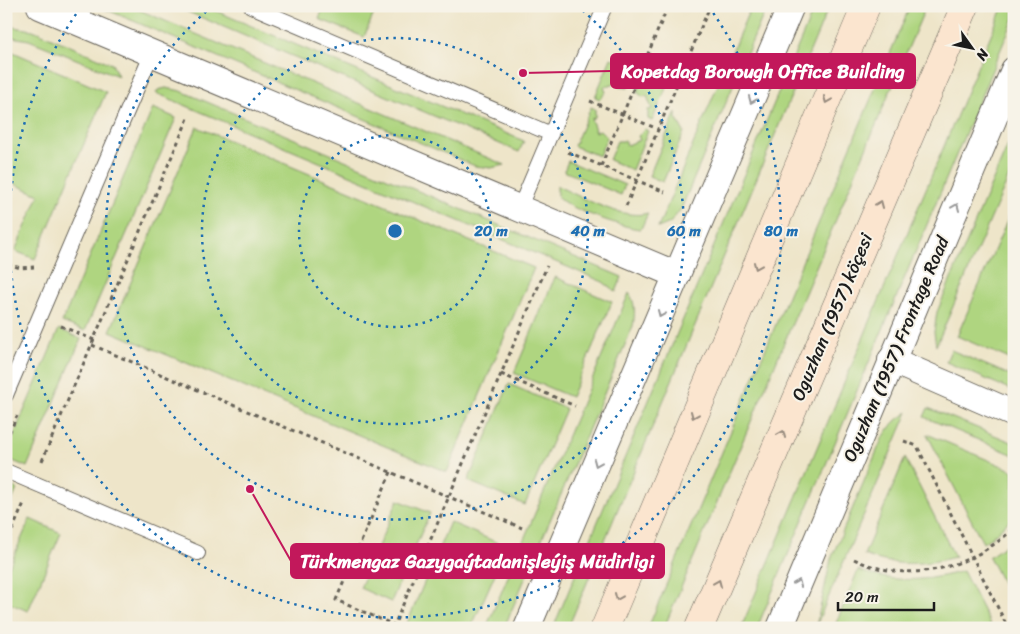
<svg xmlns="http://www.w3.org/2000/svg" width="1020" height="634" viewBox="0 0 1020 634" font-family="Sriracha,sans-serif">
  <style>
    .green { fill: #afd580; stroke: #66784e }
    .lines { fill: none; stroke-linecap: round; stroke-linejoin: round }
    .lane-casing { stroke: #666259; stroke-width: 16 }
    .street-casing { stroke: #666259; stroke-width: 28 }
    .secondary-casing { stroke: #666259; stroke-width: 29 }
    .path { stroke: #666259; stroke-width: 3; stroke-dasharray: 4 4; stroke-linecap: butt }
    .lane { stroke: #fff; stroke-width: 14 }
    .street { stroke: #fff; stroke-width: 26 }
    .secondary { stroke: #fbe5cf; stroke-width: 28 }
    .oneway { stroke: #999 }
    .oneway2 { stroke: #978b7e }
    .ring { fill: none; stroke: #1f6fb2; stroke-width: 2.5; stroke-dasharray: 2.5 5 }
    .labels { text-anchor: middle; stroke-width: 4; stroke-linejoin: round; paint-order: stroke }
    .street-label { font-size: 18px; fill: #1c1c1c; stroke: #f7f3e8 }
    .centre { fill: #1f6fb2; stroke: #f7f3e8; stroke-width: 2.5 }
    .ring-label { font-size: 15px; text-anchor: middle; font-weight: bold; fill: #1f6fb2; stroke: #f7f3e8; stroke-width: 4; stroke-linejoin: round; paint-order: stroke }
    .leader { fill: none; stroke: #c2185b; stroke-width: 2 }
    .callout-dot { fill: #c2185b; stroke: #f7f3e8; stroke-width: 2 }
    .callout { fill: #c2185b; stroke: #c2185b; stroke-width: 2 }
    .callout-label { font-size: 19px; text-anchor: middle; font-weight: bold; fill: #fff }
  </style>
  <rect width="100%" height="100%" fill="#f7f3e8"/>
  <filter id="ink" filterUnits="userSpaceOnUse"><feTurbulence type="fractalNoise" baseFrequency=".02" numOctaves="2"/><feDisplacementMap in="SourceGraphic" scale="10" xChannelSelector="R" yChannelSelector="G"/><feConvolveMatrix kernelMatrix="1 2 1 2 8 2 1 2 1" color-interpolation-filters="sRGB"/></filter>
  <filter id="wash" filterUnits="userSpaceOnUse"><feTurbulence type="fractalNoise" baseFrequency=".0096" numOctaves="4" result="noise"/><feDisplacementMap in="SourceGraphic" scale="20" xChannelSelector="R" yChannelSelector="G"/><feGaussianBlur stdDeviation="1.12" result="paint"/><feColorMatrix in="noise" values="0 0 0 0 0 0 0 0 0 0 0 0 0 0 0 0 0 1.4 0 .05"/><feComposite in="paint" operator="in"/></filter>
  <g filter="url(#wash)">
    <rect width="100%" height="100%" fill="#eee5c9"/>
    <!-- green -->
    <g class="green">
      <polygon points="98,6 130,6 505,165 491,168 475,166"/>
      <polygon points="174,6 204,6 524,141 519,152"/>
      <polygon points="324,6 377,6 364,37 319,19"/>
      <polygon points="751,6 767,6 681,209 670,223 658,228"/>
      <polygon points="815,6 829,6 568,628 553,628"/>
      <polygon points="910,6 926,6 664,628 648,628"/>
      <polygon points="1003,6 1014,6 1014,18 757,628 741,628"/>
      <polygon points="6,26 33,30 112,64 118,76 29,40 6,36"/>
      <polygon points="6,49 106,92 35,259 15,251 39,195 6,180"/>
      <polygon points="611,58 636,68 628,88 619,87 618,82 604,87 606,92 600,99 595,97"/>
      <polygon points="646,72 669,82 652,121 648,119 648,110 652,109 647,96 643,97 637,92"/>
      <polygon points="166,88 181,91 622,277 616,292 603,282 156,93 158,90"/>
      <polygon points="591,107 595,109 595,117 591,119 596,132 600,130 607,137 599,156 574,146"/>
      <polygon points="153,108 176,118 85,331 62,322"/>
      <polygon points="676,112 676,118 684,132 663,182 649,176"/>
      <polygon points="197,127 534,268 447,472 110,331"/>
      <polygon points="645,129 648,131 632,170 609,160 617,141 625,141 627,145 640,140 638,136"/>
      <polygon points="1014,131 1014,165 936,346 934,332 937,312"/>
      <polygon points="568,161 625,185 621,195 564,171"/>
      <path d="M557,186C580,196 623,221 648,213L641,229C627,229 567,208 559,198C557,194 557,190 557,186Z"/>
      <polygon points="1014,205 1014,361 957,336"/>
      <polygon points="555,277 612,302 571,397 514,373"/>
      <path d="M629,293C636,303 635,315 633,326L504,628H486Z"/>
      <polygon points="59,329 81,339 27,467 6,458 6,453"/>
      <polygon points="951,350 1014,377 1014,391 946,362"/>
      <polygon points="509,384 566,409 525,505 468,481"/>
      <polygon points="928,408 1014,443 1014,455 924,417"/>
      <polygon points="908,412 816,626 831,559 882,439 893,423"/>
      <polygon points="927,434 1014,471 1014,516 992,537 983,543"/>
      <path d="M905,458L955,557C924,565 895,567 864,555Z"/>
      <polygon points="6,484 17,489 6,515"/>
      <polygon points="398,500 430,513 391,602 360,588"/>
      <polygon points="30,519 61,533 28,611 6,602 6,574"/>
      <polygon points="450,522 507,547 471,628 405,628"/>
      <polygon points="1014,539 1014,605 989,557"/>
      <path d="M858,570C893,584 928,581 963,571L992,628H834Z"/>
    </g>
  </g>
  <g filter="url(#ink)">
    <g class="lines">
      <defs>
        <g id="lane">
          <polyline points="251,6 551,134"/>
          <polyline points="519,209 605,6"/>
          <polyline points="6,395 152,53"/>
          <polyline points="6,471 198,553"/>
        </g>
        <g id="street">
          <polyline points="40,6 677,275"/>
          <polyline points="891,360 1014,414"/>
          <polyline points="527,628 791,6"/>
          <polyline points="780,628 1014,70"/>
        </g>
        <g id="secondary">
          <polyline points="605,628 866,6"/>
          <polyline points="699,628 965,6"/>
        </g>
      </defs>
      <!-- lane casing -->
      <use href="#lane" class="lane-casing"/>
      <!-- street casing -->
      <use href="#street" class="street-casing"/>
      <!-- secondary casing -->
      <use href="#secondary" class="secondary-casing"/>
      <!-- path -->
      <g class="path">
        <polyline points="590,101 658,129"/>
        <polyline points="568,152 665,192"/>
        <polyline points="601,166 668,6"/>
        <polyline points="626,206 710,6"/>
        <polyline points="6,275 10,265 21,268 34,267"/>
        <polyline points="61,326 94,340"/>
        <polyline points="92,345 522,528"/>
        <polyline points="501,374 575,406"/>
        <polyline points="6,440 17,416"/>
        <polyline points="904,441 917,446 1008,628"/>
        <polyline points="42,461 189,116"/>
        <polyline points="391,472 336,600 394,625"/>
        <polyline points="6,545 24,503"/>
        <path d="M854,559C909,586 972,568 1014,528"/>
        <polyline points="393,628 547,266"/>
      </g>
      <!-- lane -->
      <use href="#lane" class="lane"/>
      <!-- street -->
      <use href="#street" class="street"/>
      <!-- secondary -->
      <use href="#secondary" class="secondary"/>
    </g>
    <!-- one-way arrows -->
    <defs><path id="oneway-chevron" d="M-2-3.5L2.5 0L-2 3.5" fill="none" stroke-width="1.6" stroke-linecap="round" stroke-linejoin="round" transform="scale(1.25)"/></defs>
    <g class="oneway">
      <use href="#oneway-chevron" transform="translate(752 100) rotate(113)"/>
      <use href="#oneway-chevron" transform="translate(956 207) rotate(-67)"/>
      <use href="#oneway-chevron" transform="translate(661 314) rotate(113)"/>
      <use href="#oneway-chevron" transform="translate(597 463) rotate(113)"/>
      <use href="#oneway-chevron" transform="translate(798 583) rotate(-67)"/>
    </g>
    <g class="oneway2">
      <use href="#oneway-chevron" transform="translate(827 100) rotate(113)"/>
      <use href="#oneway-chevron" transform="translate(880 204) rotate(-67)"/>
      <use href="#oneway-chevron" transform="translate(757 266) rotate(113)"/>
      <use href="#oneway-chevron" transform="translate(694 415) rotate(113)"/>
      <use href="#oneway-chevron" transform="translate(782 434) rotate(-67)"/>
      <use href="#oneway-chevron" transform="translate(718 583) rotate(-67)"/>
      <use href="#oneway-chevron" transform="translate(618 597) rotate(113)"/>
    </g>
  </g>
  <!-- distance rings -->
  <g class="ring">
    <circle cx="395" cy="231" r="96"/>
    <circle cx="395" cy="231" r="193"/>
    <path d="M577 6A289 289 0 1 1 213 6"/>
    <path d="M709 7A386 386 0 1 1 81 7"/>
  </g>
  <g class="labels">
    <!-- street labels -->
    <g class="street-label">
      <text transform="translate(832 317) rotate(-67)" y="6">Oguzhan (1957) köçesi</text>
      <text transform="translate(896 349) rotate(-67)" y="6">Oguzhan (1957) Frontage Road</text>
    </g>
  </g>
  <circle cx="395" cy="231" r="8" class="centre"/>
  <g class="ring-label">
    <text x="491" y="236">20 m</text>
    <text x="588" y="236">40 m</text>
    <text x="684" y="236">60 m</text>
    <text x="781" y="236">80 m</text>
  </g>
  <!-- callouts -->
  <path class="leader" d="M523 73L611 71M250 489L291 561"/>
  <g class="callout-dot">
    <circle cx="523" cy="73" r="5"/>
    <circle cx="250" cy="489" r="5"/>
  </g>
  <g class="callout">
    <rect x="611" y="54" width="304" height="34" rx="5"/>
    <rect x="291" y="544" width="373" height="34" rx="5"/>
  </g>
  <g class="callout-label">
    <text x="763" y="78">Kopetdag Borough Office Building</text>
    <text x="477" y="568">Türkmengaz Gazygaýtadanişleýiş Müdirligi</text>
  </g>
  <!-- margin -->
  <rect width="1020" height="634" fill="none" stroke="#f7f3e8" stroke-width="25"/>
  <!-- north arrow -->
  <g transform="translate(972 48) rotate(123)" stroke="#f7f3e8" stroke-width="4" paint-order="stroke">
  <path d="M0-4L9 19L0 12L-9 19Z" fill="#1c1c1c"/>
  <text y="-8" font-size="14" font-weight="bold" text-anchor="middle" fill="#1c1c1c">N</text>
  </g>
  <!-- scale -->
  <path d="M838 602v8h96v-8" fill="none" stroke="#1c1c1c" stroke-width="2.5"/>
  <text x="845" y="602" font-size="15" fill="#1c1c1c" stroke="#f7f3e8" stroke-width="4" paint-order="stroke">20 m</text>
</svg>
